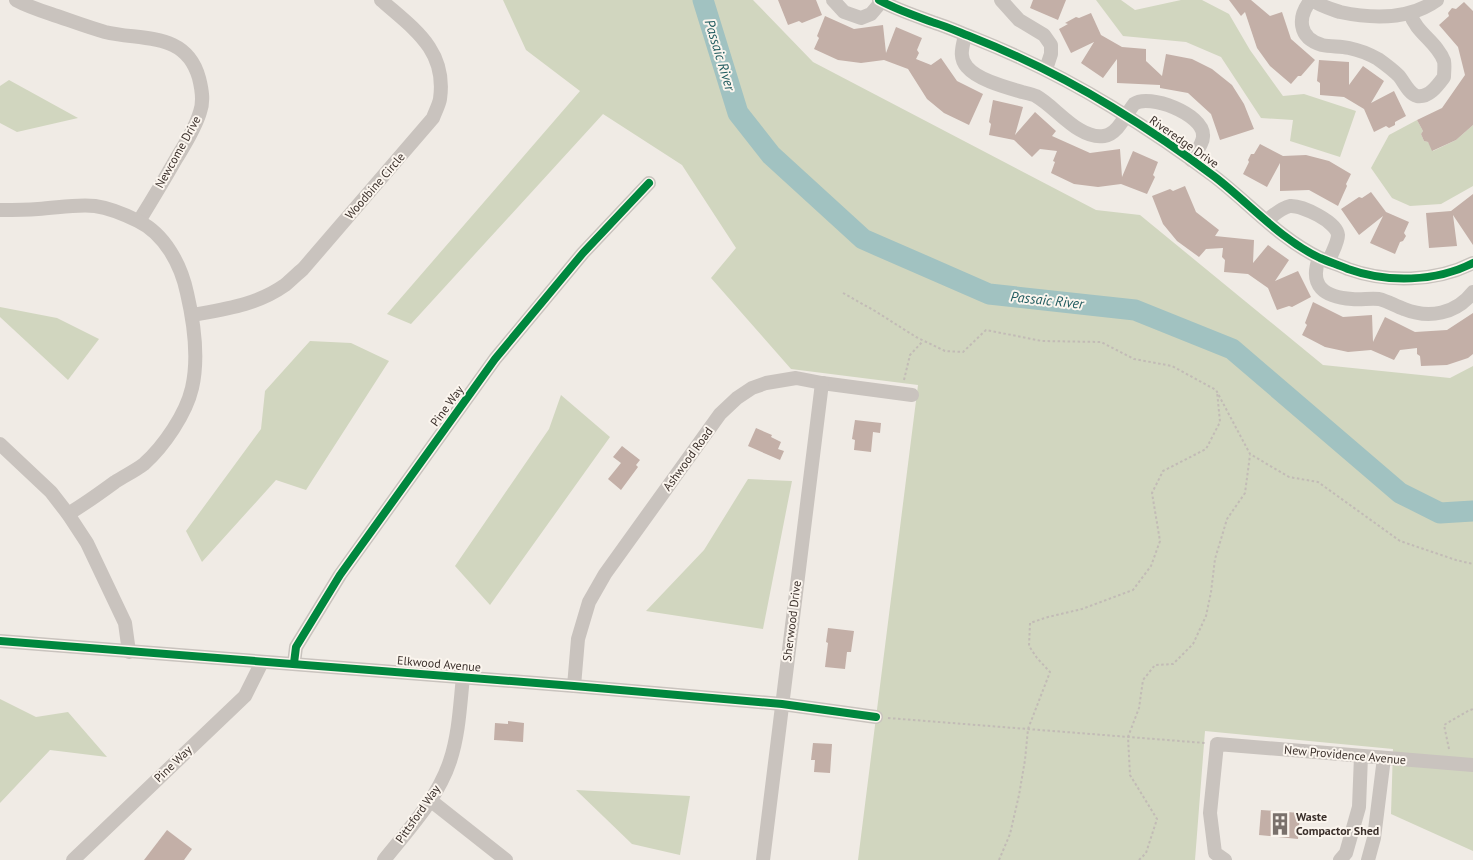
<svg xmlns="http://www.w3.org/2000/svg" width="1473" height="860" viewBox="0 0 1473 860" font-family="'PT Sans',sans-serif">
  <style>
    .green { fill: #d1d6bf }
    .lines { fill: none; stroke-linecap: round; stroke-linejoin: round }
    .river { stroke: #a1c2c1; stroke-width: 21 }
    .building { fill: #c3afa7 }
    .path { stroke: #c2bbb6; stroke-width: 2; stroke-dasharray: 2.5 2.5; stroke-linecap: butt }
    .minor { stroke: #c9c3be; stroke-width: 14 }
    .cycleway-casing { stroke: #fbf5ee; stroke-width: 11 }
    .cycleway { stroke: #00873e; stroke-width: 8 }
    .labels { text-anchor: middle; stroke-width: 4; stroke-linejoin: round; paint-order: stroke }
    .street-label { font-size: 12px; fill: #3b302b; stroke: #fbf5ee }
    .poi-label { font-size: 12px; font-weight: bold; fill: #3b302b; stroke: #fbf5ee; text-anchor: start }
    .water-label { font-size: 14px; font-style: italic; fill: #1f5a5e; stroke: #fbf5ee }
  </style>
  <rect width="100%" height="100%" fill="#f0ebe5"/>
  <!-- green -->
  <g class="green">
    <polygon points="503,0 753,0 813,62 1096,210 1140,215 1323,365 1450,378 1473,366 1473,851 1391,814 1393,749 1205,731 1195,860 858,860 918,385 791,369 711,278 736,248 682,165 603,114 411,324 387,314 580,91 526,50"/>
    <polygon points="1096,0 1121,0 1135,10 1181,0 1202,0 1229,14 1250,50 1283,96 1304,94 1356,111 1340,157 1290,141 1293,120 1261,118 1221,57 1186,42 1123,36"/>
    <polygon points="9,80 78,118 17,132 0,123 0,86"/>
    <polygon points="1417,120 1423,131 1421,134 1424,141 1428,142 1433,151 1456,140 1473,125 1473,186 1441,204 1410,206 1392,198 1371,168 1389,135"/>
    <polygon points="0,307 57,318 99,339 68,380 0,317"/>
    <polygon points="310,341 351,343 389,361 306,490 276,480 202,562 186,531 261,429 265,391"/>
    <polygon points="561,395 610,437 490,605 455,566 549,429"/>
    <polygon points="748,479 792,481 763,629 646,611 704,550"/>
    <polygon points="0,699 36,717 68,712 107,757 50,750 0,803"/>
    <polygon points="576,790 690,796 680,855 632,844"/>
  </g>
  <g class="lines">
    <!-- river -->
    <polyline class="river" points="703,0 738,113 771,155 863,239 989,294 1135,310 1232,349 1400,493 1440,513 1473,511"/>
  </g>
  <!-- building -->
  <g class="building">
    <polygon points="778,0 816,0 822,15 802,23 799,21 788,25"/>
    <polygon points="1033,0 1066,0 1058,20 1030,8"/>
    <polygon points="1229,0 1251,0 1270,16 1282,12 1291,39 1315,60 1301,76 1298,76 1291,84 1270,66 1257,48 1245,12 1241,16"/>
    <polygon points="1464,2 1473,11 1473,125 1456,140 1432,151 1428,142 1424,141 1421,134 1423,131 1417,120 1442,108 1465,75 1458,47 1439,25 1449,16 1448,13 1452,8 1456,9"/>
    <polygon points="1091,13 1101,35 1122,47 1146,49 1146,61 1162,76 1166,54 1192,59 1212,69 1232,85 1244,104 1254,129 1220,140 1211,114 1188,93 1160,88 1160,85 1117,83 1117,59 1103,78 1081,63 1094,42 1071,53 1059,29 1068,24 1065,23 1076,17 1079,18"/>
    <polygon points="825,16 854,29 883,25 886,53 896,27 922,38 917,50 919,53 916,59 931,65 941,58 957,81 983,94 969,125 944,113 927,99 908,69 884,60 861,63 838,60 814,49 819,38 817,36"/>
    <polygon points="1319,60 1349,62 1349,85 1363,66 1384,81 1371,103 1394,91 1406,116 1395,122 1395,125 1389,128 1386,126 1374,132 1364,109 1344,97 1320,95 1320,83 1317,81"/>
    <polygon points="993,100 1023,107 1015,135 1035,112 1056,131 1052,136 1090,153 1120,149 1122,177 1133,151 1158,162 1153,175 1155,177 1147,194 1121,184 1098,187 1074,184 1051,173 1055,162 1053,161 1057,151 1040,149 1032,157 1014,140 989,135 991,124 989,122"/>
    <polygon points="1260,144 1283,156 1306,155 1329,161 1351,174 1346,184 1347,186 1338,206 1309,190 1280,191 1280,163 1267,187 1243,174 1249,162 1248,160 1251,154 1254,154"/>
    <polygon points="1185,186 1196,212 1219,230 1215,236 1254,240 1253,263 1268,245 1289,260 1275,281 1298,271 1311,297 1292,307 1289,306 1277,310 1268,288 1248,274 1224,272 1225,260 1222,257 1223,248 1206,249 1199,257 1177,241 1163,224 1152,196 1170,189 1173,191"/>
    <polygon points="1371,192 1386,212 1409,222 1404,233 1406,236 1403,241 1400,242 1395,254 1370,243 1383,216 1359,235 1341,209 1359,197 1362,198"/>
    <polygon points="1473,194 1473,245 1453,215 1457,246 1429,248 1426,213 1451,211"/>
    <polygon points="1313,302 1343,317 1372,315 1373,342 1385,317 1415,332 1447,330 1473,313 1473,354 1468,358 1447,365 1421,366 1420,356 1417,354 1417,348 1400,350 1394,360 1371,350 1348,352 1325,347 1302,335 1307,325 1305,323"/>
    <polygon points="855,420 881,423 880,433 873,432 871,452 854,450 855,440 852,439"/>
    <polygon points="756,428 772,435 771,437 781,442 778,449 784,451 780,460 748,446"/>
    <polygon points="622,446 640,460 636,465 638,467 621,490 608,479 621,463 613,457"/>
    <polygon points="828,628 854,631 851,652 847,652 845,669 825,667 828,643 826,642"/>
    <polygon points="508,721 524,723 523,742 494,740 495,723 508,724"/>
    <polygon points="813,743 832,744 830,773 814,772 815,760 811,760"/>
    <polygon points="1261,810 1300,813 1298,839 1259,835"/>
    <polygon points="167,830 192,849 184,860 144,860"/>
  </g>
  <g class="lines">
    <!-- path -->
    <g class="path">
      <polyline points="843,293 875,311 916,337 945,351 963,352 986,330 1042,341 1101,342 1134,359 1172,366 1216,390 1250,454 1289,477 1318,482 1400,541 1456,560 1473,564"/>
      <polyline points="904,380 910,355 923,341"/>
      <polyline points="888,718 1205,743"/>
      <polyline points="1449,749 1444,725 1468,711 1473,709"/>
      <polyline points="999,860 1010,834 1019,795 1025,760 1028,729 1050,672 1037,658 1029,646 1030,623 1048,617 1082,609 1133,590 1151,566 1160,541 1152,493 1163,471 1206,449 1220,422 1217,391"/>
      <polyline points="1139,860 1146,853 1157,819 1130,775 1128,737 1139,708 1143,680 1155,665 1173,664 1193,644 1206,616 1211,592 1215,559 1227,519 1245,493 1250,455"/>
    </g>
    <!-- minor -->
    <g class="minor">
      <path d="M16,0C27,6 39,10 51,14C69,20 87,27 105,32C142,41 186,31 199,78C202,90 204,101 200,112C195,129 185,144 176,159C164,180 152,200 139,221"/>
      <polyline points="833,0 844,12 861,18 871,14 882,1"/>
      <path d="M879,0C897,10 916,16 935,23C948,27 961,33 974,38C1022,57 1068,80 1112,107C1148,129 1182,152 1215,177C1250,204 1280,239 1320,258C1329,262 1339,265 1348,269C1387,283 1436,282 1473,263"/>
      <polyline points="1001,0 1019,20 1044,35 1051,45 1051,54 1046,69"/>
      <path d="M1311,0C1297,17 1298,38 1322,45C1331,47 1340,46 1349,48C1359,50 1369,54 1378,59C1385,64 1393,70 1399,76C1404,82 1409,94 1417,96C1429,98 1438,85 1444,77C1444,72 1445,66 1444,61C1437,42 1416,33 1410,13"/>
      <path d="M1312,0C1320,6 1331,9 1340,12C1373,19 1409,20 1437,0"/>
      <path d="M965,35C963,46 958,57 967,67C978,80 1005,87 1022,92C1026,93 1032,94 1036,96C1056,107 1079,140 1104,136C1118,134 1126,114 1134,104C1149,93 1203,114 1203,135C1204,143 1195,153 1191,160"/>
      <path d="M0,210C13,210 25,210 38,209C57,208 76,204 95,206C109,208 124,214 138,221C165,234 181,265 187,293C194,323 199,358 192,388C186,414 164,446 144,464C135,471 124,476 115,482C100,493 85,504 68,514"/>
      <path d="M1267,220C1274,215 1281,208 1290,206C1302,205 1337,222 1338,235C1338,243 1331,254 1329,261"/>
      <path d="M1319,258C1309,286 1324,297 1352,299C1361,300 1370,298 1379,299C1388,301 1395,306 1404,309C1429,319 1456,314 1473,292"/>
      <path d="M192,315C225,309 257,305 285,285C291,280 297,274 303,269L433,118C435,112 439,105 440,99C447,50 414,29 381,0"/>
      <polyline points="0,444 51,492 68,514 87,543 125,623 129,652"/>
      <polyline points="0,641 574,686 782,704 876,717"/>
      <polyline points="294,663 296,647 340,575 495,359 583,253 649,183"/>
      <polyline points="574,686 578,639 589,602 605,574 720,414 737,398 752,388 766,383 796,378 822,383 912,395"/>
      <polyline points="430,800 506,860"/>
      <polyline points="73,860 245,696 262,662"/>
      <path d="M384,860C408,830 438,798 450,761C459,734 460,705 463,677"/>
      <polyline points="763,860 822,383"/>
      <polyline points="1225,860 1215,853 1210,813 1217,744 1473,765"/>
      <polyline points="1340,860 1346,853 1359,807 1361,756"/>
      <polyline points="1368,860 1374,838 1384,758"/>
    </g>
    <defs>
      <g id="cycleway">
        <path d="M879,0C897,10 916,16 935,23C948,27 961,33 974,38C1022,57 1068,80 1112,107C1148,129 1182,152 1215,177C1250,204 1280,239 1320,258C1329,262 1339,265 1348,269C1387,283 1436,282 1473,263"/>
        <polyline points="0,641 574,686 782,704 876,717"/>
        <polyline points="294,663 296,647 340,575 495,359 583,253 649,183"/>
      </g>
    </defs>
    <!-- cycleway casing -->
    <use href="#cycleway" class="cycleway-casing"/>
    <!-- cycleway -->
    <use href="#cycleway" class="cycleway"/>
  </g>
  <!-- icons -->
  <defs>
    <symbol id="building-bare" viewBox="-9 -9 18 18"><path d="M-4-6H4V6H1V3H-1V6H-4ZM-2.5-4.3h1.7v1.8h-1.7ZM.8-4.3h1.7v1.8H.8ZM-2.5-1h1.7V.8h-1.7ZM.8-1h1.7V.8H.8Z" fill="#7a716c" stroke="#fbf5ee" stroke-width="2.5" paint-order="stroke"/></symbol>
  </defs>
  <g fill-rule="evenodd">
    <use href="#building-bare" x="1264" y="808" width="32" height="32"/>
  </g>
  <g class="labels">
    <!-- street labels -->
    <g class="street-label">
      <text transform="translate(1184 142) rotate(35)" y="4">Riveredge Drive</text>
      <text transform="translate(178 152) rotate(-61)" y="4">Newcome Drive</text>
      <text transform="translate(375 186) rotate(-49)" y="4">Woodbine Circle</text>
      <text transform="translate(447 406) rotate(-54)" y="4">Pine Way</text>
      <text transform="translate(688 459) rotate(-54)" y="4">Ashwood Road</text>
      <text transform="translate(792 621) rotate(-83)" y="4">Sherwood Drive</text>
      <text transform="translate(439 664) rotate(5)" y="4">Elkwood Avenue</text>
      <text transform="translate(1345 755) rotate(5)" y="4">New Providence Avenue</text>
      <text transform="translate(173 764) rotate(-44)" y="4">Pine Way</text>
      <text transform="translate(418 814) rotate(-55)" y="4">Pittsford Way</text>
    </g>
    <!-- poi labels -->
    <g class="poi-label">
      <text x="1296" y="821">Waste<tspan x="1296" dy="14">Compactor Shed</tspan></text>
    </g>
    <!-- water labels -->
    <g class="water-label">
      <text transform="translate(720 55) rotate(73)" y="5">Passaic River</text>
      <text transform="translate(1047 300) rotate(6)" y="5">Passaic River</text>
    </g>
  </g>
</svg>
